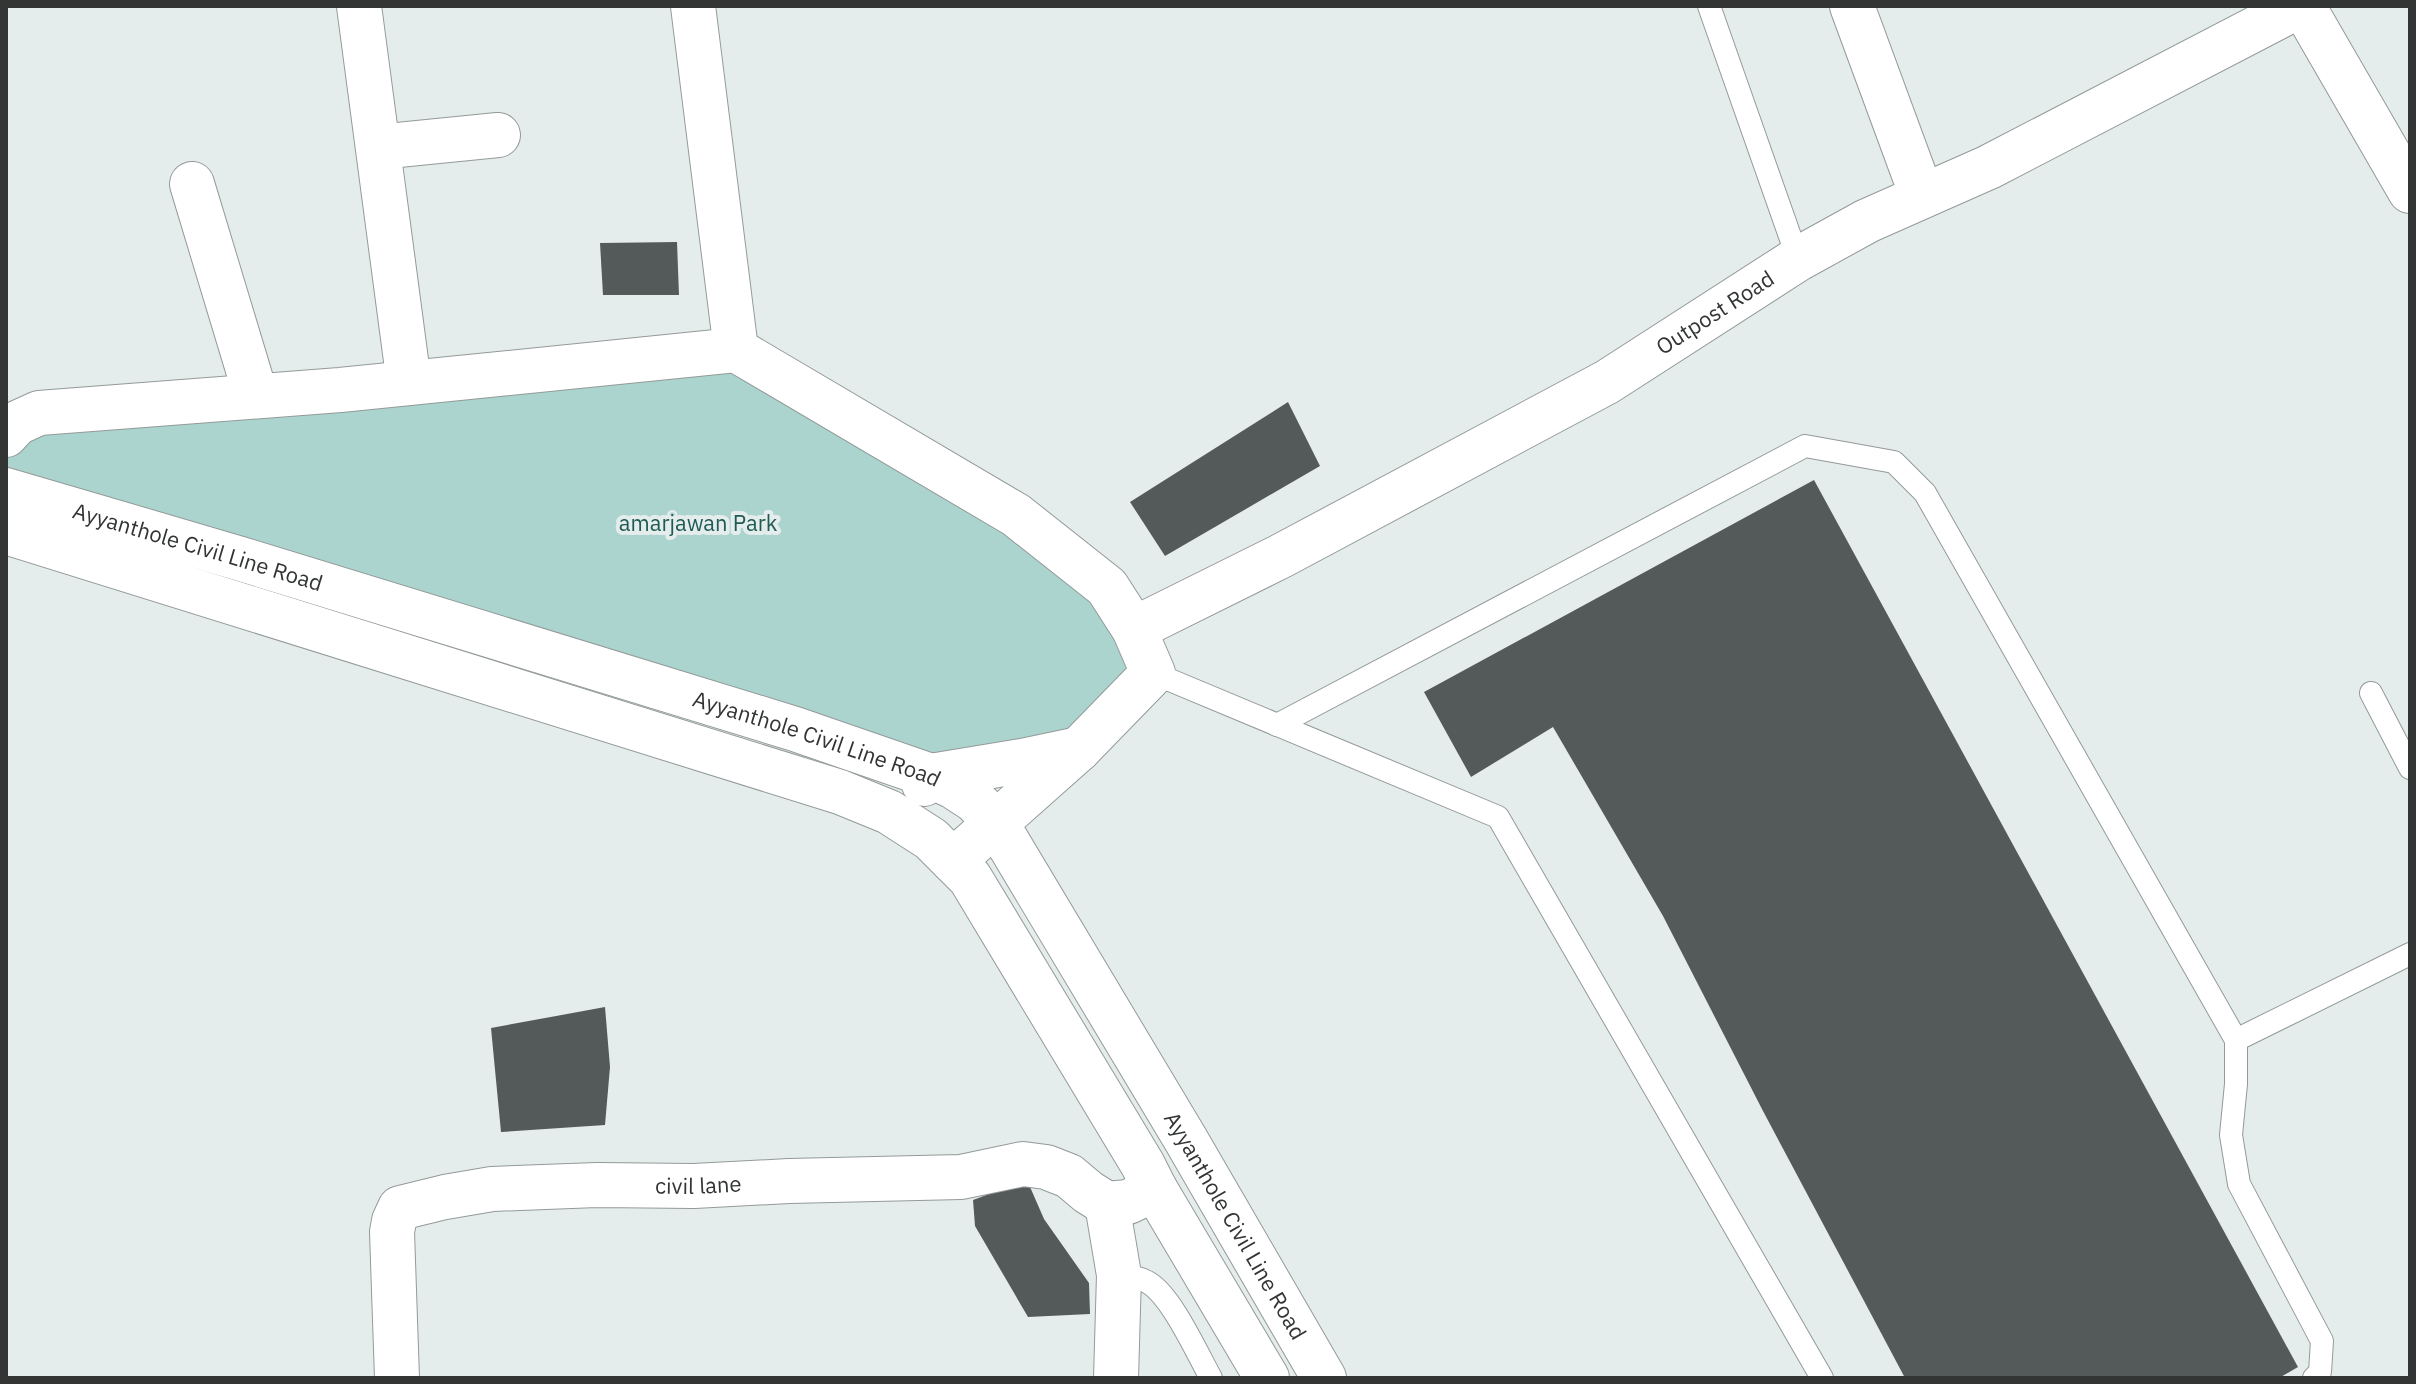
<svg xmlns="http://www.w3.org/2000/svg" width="2416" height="1384" viewBox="0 0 2416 1384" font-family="'IBM Plex Sans',sans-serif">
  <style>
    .green { fill: #abd4ce }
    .building { fill: #545a59 }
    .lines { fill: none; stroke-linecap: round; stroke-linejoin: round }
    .service-casing { stroke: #939a99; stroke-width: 24 }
    .minor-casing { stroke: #939a99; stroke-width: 46 }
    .secondary-casing { stroke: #939a99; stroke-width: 46 }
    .service { stroke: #fff; stroke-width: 22 }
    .minor { stroke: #fff; stroke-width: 44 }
    .secondary { stroke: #fff; stroke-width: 44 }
    .labels { text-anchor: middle; stroke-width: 8; stroke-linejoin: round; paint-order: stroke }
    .street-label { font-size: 22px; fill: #323534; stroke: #e5edec }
    .park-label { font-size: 22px; fill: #1f5b54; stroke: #e5edec }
  </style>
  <rect width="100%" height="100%" fill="#e5edec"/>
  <!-- green -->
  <polygon class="green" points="735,352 1016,515 1151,671 1078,746 932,772 6,486 6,437"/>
  <!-- building -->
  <g class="building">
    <polygon points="677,242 679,295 603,295 600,243"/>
    <polygon points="1288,402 1320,466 1165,556 1130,502"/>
    <polygon points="1814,480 2298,1367 2279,1378 1905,1378 1763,1111 1663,916 1553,727 1471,777 1424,692"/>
    <polygon points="605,1007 610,1067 605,1125 501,1132 491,1028"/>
    <polygon points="1027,1180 1044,1219 1089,1283 1090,1314 1028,1317 975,1226 973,1200"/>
  </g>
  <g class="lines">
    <defs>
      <g id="service">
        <polyline points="1709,6 1798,259"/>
        <polyline points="1153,673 1498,817 1822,1378"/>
        <polyline points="2371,693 2410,768"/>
        <polyline points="1277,725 1805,446 1894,462 1925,493 2236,1040 2236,1084 2231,1135 2239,1184 2322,1341 2320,1372 2314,1378"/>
        <polyline points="2236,1040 2410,954"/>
        <path d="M1119,1275C1130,1276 1140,1277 1149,1283C1172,1297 1197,1353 1211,1378"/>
      </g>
      <g id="minor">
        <polyline points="359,6 409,383"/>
        <polyline points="693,6 736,350 1016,515 1107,587 1134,629 1153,673 1079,749 953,861"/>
        <polyline points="1852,6 1922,196"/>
        <polyline points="2303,6 2410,191"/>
        <polyline points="378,147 498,135"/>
        <polyline points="192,184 256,396"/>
        <polyline points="6,435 17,423 39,413 340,390 736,350"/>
        <path id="s1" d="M1134,629L1281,556L1607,382L1798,259L1867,221L1989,167L2299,6"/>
        <polyline points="1107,1204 1119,1275 1116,1378"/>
        <path id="s2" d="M397,1378L392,1232L394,1221L400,1208L445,1197L492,1189L597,1185L694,1186L789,1181L961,1177L1023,1164L1046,1167L1069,1176L1088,1192L1107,1204L1128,1202L1155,1189"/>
      </g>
      <g id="secondary">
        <path id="s3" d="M6,490L241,559L795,729L931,776L954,787L974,800L995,821L1186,1140L1324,1378"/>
        <polyline points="6,532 840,792 889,812 931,839 970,878 1143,1165 1155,1189 1267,1378"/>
        <polyline points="924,784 931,776 1022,761 1079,749"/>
      </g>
    </defs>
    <!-- service casing -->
    <use href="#service" class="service-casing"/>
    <!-- minor casing -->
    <use href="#minor" class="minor-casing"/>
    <!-- secondary casing -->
    <use href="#secondary" class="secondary-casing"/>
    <!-- service -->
    <use href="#service" class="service"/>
    <!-- minor -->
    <use href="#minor" class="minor"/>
    <!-- secondary -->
    <use href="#secondary" class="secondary"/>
  </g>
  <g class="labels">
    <!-- street labels -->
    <g class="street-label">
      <text dy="8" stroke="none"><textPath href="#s1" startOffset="662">Outpost Road</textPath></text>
      <text dy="8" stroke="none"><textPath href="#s3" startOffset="200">Ayyanthole Civil Line Road</textPath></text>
      <text dy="8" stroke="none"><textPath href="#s3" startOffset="848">Ayyanthole Civil Line Road</textPath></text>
      <text dy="8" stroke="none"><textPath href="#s2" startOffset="472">civil lane</textPath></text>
      <text dy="8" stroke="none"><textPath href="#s3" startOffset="1518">Ayyanthole Civil Line Road</textPath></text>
    </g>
    <!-- park labels -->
    <g class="park-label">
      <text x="698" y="531">amarjawan Park</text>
    </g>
  </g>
  <!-- border -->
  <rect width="2416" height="1384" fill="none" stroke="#323534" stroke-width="16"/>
</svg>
